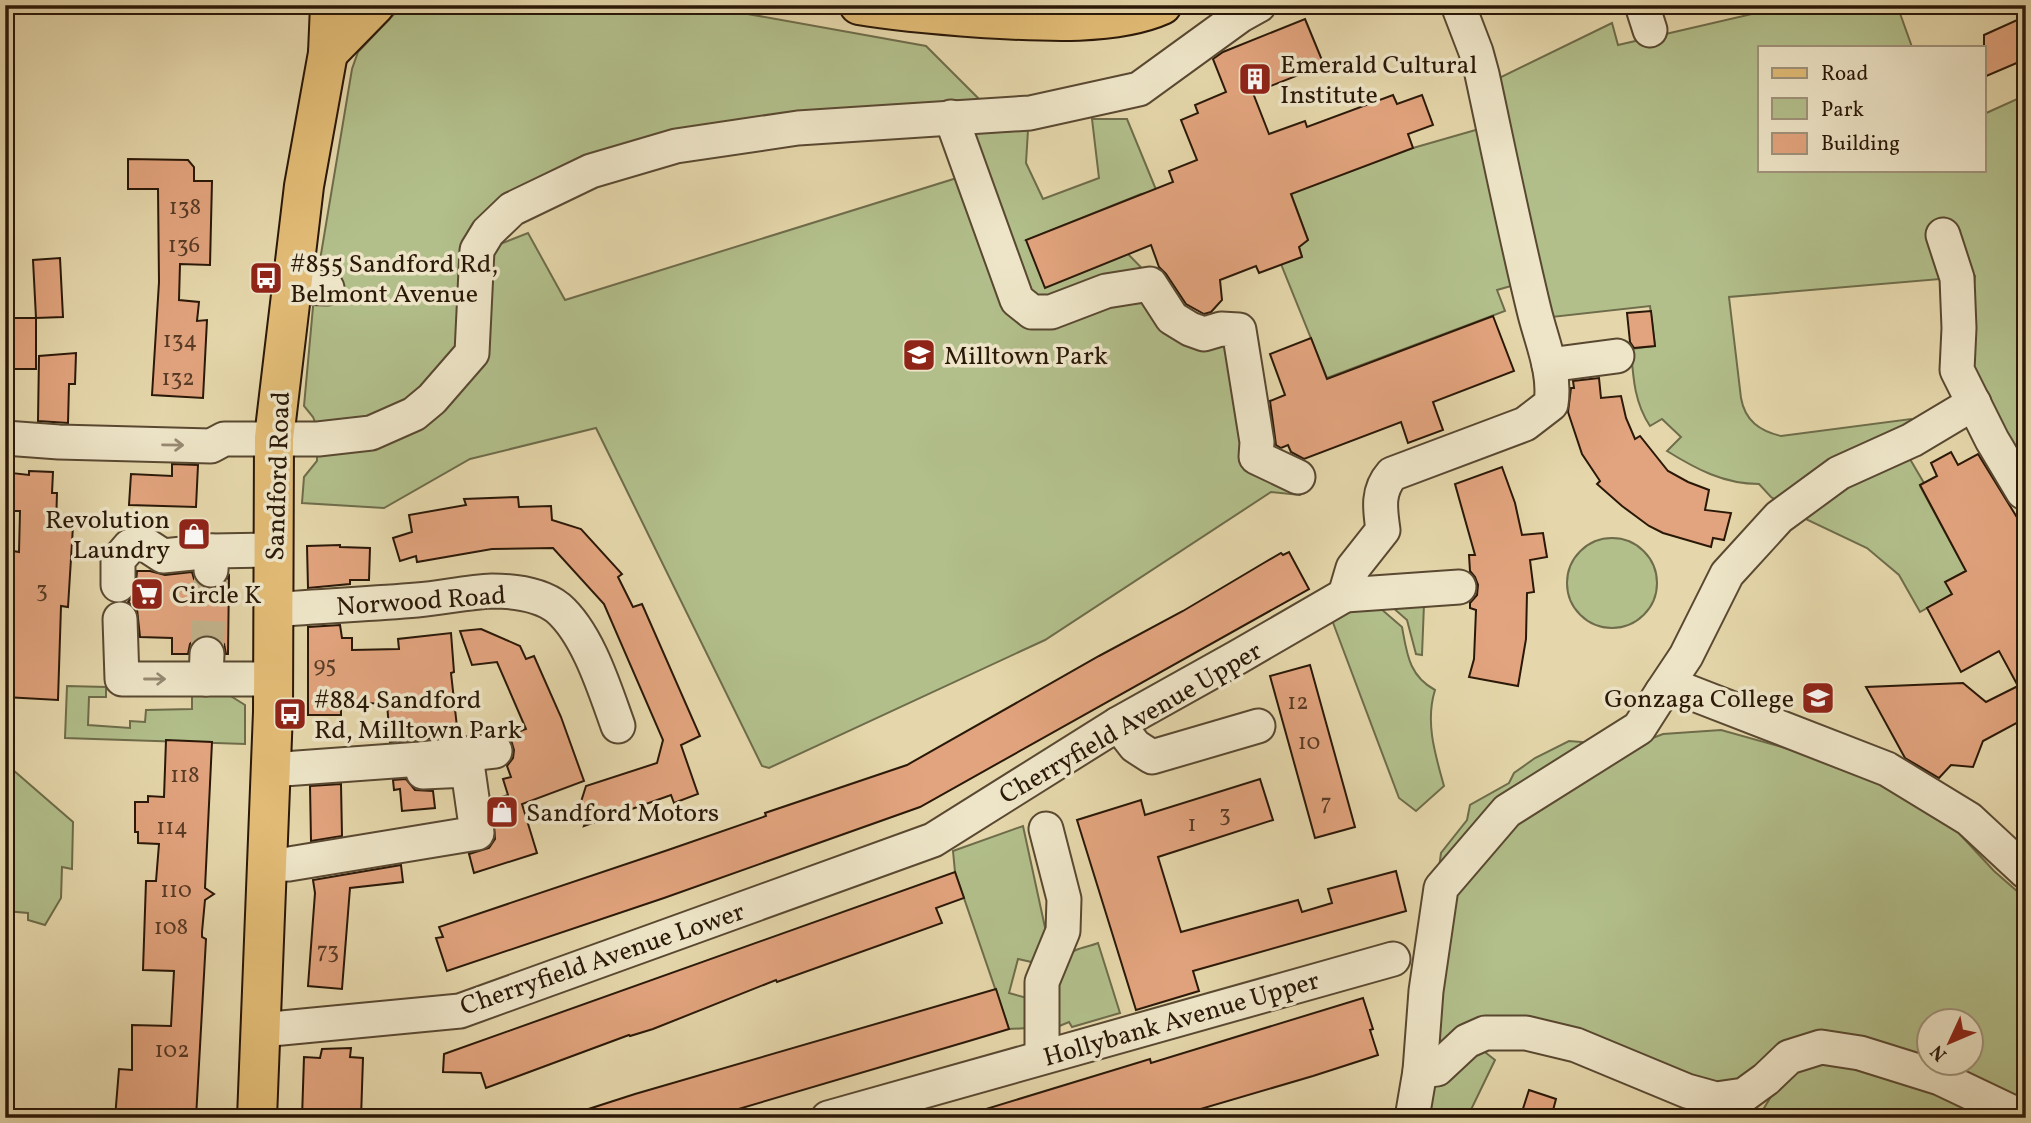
<svg xmlns="http://www.w3.org/2000/svg" width="2031" height="1123" viewBox="0 0 2031 1123" font-family="Vollkorn,serif">
  <style>
    .green { fill: #b2bf8b; stroke: #6e6c4a; stroke-width: 2; fill-rule: evenodd }
    .building { fill: #e2a47e; stroke: #2a1808; stroke-width: 2 }
    .lines { fill: none; stroke-linecap: round; stroke-linejoin: round }
    .minor-tunnel { stroke: #c0b18a; stroke-width: 33; stroke-dasharray: 33 17; stroke-linecap: butt }
    .minor-casing { stroke: #594831; stroke-width: 37 }
    .major-casing { stroke: #2a1808; stroke-width: 42 }
    .minor { stroke: #eee5c8; stroke-width: 33 }
    .major { stroke: #e2bc76; stroke-width: 38 }
    .oneway { stroke: #968972 }
    .labels { text-anchor: middle; stroke-width: 7; stroke-linejoin: round; paint-order: stroke }
    .number-label { font-size: 23px; fill: #583b26 }
    .poi-label { font-size: 26px; fill: #2a1808; stroke: #eee5c8; text-anchor: start }
    .street-label { font-size: 26px; fill: #2a1808; stroke: #eee5c8 }
  </style>
  <rect width="100%" height="100%" fill="#e5d7ab"/>
  <filter id="stains"><feTurbulence type="fractalNoise" baseFrequency=".00286" numOctaves="4"/><feColorMatrix values="0 0 0 0 .2 0 0 0 0 .09 0 0 0 0 .02 0 0 0 .5 -.17"/></filter>
  <radialGradient id="worn" r=".72"><stop offset=".6" stop-color="#630" stop-opacity="0"/><stop offset="1" stop-color="#630" stop-opacity=".3"/></radialGradient>
  <!-- green -->
  <g class="green">
    <polygon points="407,5 698,5 926,46 990,110 793,122 488,218 462,342 399,414 317,427 313,417 304,406 314,296 352,69 358,52 398,10"/>
    <path d="M1791,5H1897L1912,47H1760V170H1984V114L2026,95V474L1965,369L1975,276L1729,297L1741,398C1745,421 1760,431 1781,436L1911,419L1916,432L1784,505L1771,497L1759,484C1724,484 1696,469 1667,451L1681,437L1662,419L1650,426C1634,402 1633,376 1631,349L1655,346L1650,306L1552,317L1497,79L1612,23L1618,45Z"/>
    <polygon points="1092,119 1127,119 1157,192 1141,194 1027,240 1128,254 1207,335 1230,341 1243,417 1303,484 1300,495 1271,492 1045,640 769,768 762,766 596,428 470,459 384,508 302,503 304,477 317,461 317,452 459,388 490,248 528,233 565,300 976,172 964,134 1028,130 1026,163 1043,199 1099,178"/>
    <polygon points="1479,129 1511,286 1497,290 1505,311 1327,378 1281,264 1302,257 1299,247 1308,240 1290,191 1308,187 1413,148"/>
    <polygon points="1907,454 1924,483 1920,486 1966,571 1946,582 1952,594 1920,612 1899,575 1867,548 1793,513"/>
    <circle cx="1612" cy="583" r="45"/>
    <polygon points="1442,599 1443,605 1424,604 1422,655 1416,654 1407,620 1391,606"/>
    <path d="M1380,608L1402,627C1407,654 1409,676 1435,690C1425,722 1435,754 1444,786L1416,811L1399,798L1329,612Z"/>
    <polygon points="67,686 106,687 106,697 89,697 88,725 130,728 130,721 145,722 146,710 192,709 192,690 221,690 245,705 245,744 65,738"/>
    <path d="M1721,730L1803,753L1908,796L1955,829L1994,871L2026,899V1109L1823,1039L1711,1093L1534,1031L1429,1062L1432,919L1441,853L1467,820L1470,805L1509,783L1514,773L1535,758L1569,741L1594,743L1606,756L1663,734ZM1930,1021H1972V1064H1930Z"/>
    <polygon points="5,763 73,822 72,869 62,867 61,898 45,925 28,920 28,913 5,911"/>
    <polygon points="1023,826 1046,932 1036,963 1018,959 1009,993 1027,998 1028,1028 1009,1029 955,872 953,851"/>
    <polygon points="5,930 13,931 5,1016"/>
    <path d="M1098,943L1120,1013L1072,1027L1069,1022L1057,1027C1056,1001 1047,963 1076,950C1083,947 1091,946 1098,943Z"/>
    <polygon points="1481,1049 1495,1060 1467,1118 1423,1118 1430,1075"/>
    <polygon points="1842,1061 1968,1105 1970,1118 1758,1118 1775,1090 1809,1062"/>
  </g>
  <!-- building -->
  <g class="building">
    <polygon points="2026,16 2026,59 1984,77 1984,35"/>
    <polygon points="1305,19 1324,65 1253,93 1269,134 1305,121 1307,127 1393,95 1397,104 1422,95 1433,125 1408,134 1413,148 1291,194 1308,240 1299,247 1302,257 1259,273 1256,266 1220,280 1222,300 1211,312 1204,314 1186,304 1166,274 1159,267 1151,245 1045,288 1026,240 1173,182 1169,171 1197,160 1181,120 1198,113 1195,105 1226,92 1213,59 1223,52"/>
    <polygon points="128,159 188,160 194,167 194,181 212,181 210,265 180,264 179,300 199,302 197,321 207,320 203,398 152,395 159,282 158,189 128,189"/>
    <polygon points="60,258 63,317 36,318 33,260"/>
    <polygon points="1651,311 1655,346 1634,348 1630,342 1627,313"/>
    <polygon points="1493,316 1514,371 1433,402 1443,430 1408,443 1401,422 1304,459 1291,452 1288,445 1281,448 1276,445 1270,401 1285,395 1270,354 1311,338 1327,379"/>
    <rect x="5" y="318" width="31" height="51"/>
    <polygon points="76,353 75,384 69,384 68,423 38,421 39,356"/>
    <polygon points="1599,378 1601,398 1621,396 1626,418 1635,439 1640,436 1668,471 1688,482 1709,490 1705,510 1731,513 1724,540 1713,538 1711,547 1663,533 1649,526 1622,506 1597,484 1600,481 1582,454 1568,412 1571,388 1574,388 1573,381"/>
    <polygon points="1951,452 1958,465 1978,454 2026,532 2026,718 1983,741 1973,767 1951,765 1939,778 1905,758 1866,687 1963,683 1986,702 2018,686 1999,651 1961,672 1927,608 1952,594 1945,582 1966,571 1920,485 1937,476 1931,463"/>
    <polygon points="172,464 198,465 196,507 129,505 131,474 172,476"/>
    <polygon points="1502,467 1515,503 1522,535 1543,533 1547,557 1530,560 1534,592 1527,593 1526,639 1518,686 1469,677 1474,659 1476,610 1470,608 1470,603 1477,595 1478,585 1475,577 1470,571 1469,555 1475,555 1455,484"/>
    <polygon points="29,471 53,472 52,493 57,493 56,526 73,526 68,607 61,606 58,700 5,697 5,652 8,652 13,551 19,552 20,511 10,511 12,473 29,475"/>
    <polygon points="518,497 519,507 551,506 552,520 581,529 622,574 618,577 633,607 642,604 700,736 681,745 698,794 674,803 671,795 584,826 591,809 580,805 586,786 657,763 663,740 604,604 553,548 492,549 417,562 416,556 400,561 393,538 412,532 409,515 466,505 464,499"/>
    <polygon points="340,545 340,547 370,548 369,580 350,580 350,584 308,588 307,546"/>
    <polygon points="1289,552 1309,589 920,807 664,898 447,971 436,938 443,937 439,927 668,850 766,816 765,813 907,765 1099,656 1183,611 1262,564 1281,553 1283,555"/>
    <polygon points="137,571 150,571 165,575 192,572 194,579 200,586 209,589 220,587 229,576 228,654 226,654 224,644 218,638 208,635 197,637 190,644 188,654 172,654 172,638 140,637 137,609 128,602 135,594"/>
    <polygon points="340,625 342,638 352,638 352,650 399,649 398,639 451,633 454,672 451,673 458,736 390,742 387,703 341,704 341,715 308,715 308,627"/>
    <polygon points="481,629 520,646 526,659 534,656 561,717 584,781 522,804 537,853 474,873 469,854 489,848 495,839 492,800 508,795 503,779 511,777 507,766 513,758 514,750 511,740 507,736 526,729 497,662 472,665 460,631"/>
    <polygon points="1310,665 1355,827 1315,838 1270,676"/>
    <polygon points="166,740 212,742 205,888 214,894 205,900 202,932 202,937 206,939 196,1118 115,1118 119,1069 132,1070 132,1025 171,1026 174,971 143,970 146,881 156,881 159,844 138,843 138,832 135,832 135,802 148,802 148,796 164,797"/>
    <polygon points="406,779 415,790 433,791 435,808 402,811 400,789 394,790 393,780"/>
    <polygon points="1260,779 1273,820 1158,857 1181,932 1298,900 1302,912 1332,903 1328,889 1396,871 1406,911 1193,971 1199,991 1136,1010 1077,820 1141,800 1145,815"/>
    <polygon points="341,784 342,836 311,841 310,786"/>
    <polygon points="401,865 403,882 350,888 342,989 308,986 315,893 313,880"/>
    <polygon points="955,872 964,898 936,908 942,923 777,982 776,980 653,1029 630,1036 629,1035 486,1088 481,1073 443,1072 444,1054"/>
    <polygon points="996,989 1009,1029 969,1041 708,1118 574,1118 573,1114 635,1094"/>
    <polygon points="1363,998 1373,1029 1370,1030 1378,1055 1313,1076 1170,1118 973,1118 973,1113 1150,1059 1151,1063"/>
    <polygon points="351,1048 350,1057 363,1058 361,1118 302,1118 304,1057 320,1058 322,1049"/>
    <polygon points="1529,1090 1556,1099 1551,1118 1520,1118"/>
  </g>
  <g class="lines">
    <!-- minor-tunnel -->
    <polyline class="minor-tunnel" points="207,654 211,570"/>
    <defs>
      <g id="minor">
        <polyline points="1642,5 1650,30"/>
        <polyline points="951,117 1017,300 1032,312 1051,312 1106,291 1150,284 1172,318 1190,329 1204,334 1221,329 1239,330 1257,442 1256,457 1298,477"/>
        <polyline points="1943,235 1957,278 1959,328 1957,370 1992,440 2023,492 2026,490"/>
        <polyline points="291,287 327,288"/>
        <polyline points="1549,365 1617,356"/>
        <polyline points="5,438 59,442 211,446 224,439 318,439 371,433 414,414 432,399 472,353 477,250 488,232 512,209 591,171 676,146 798,128 1030,113 1139,89 1241,15 1259,5"/>
        <polyline points="211,570 212,551 273,550"/>
        <polyline points="118,585 118,560 130,546 143,543 163,556 212,551"/>
        <polyline points="1345,595 1459,587"/>
        <path d="M273,610C321,606 369,604 417,600C442,598 467,592 492,591C514,591 540,594 558,608C588,634 605,690 618,726"/>
        <polyline points="120,619 122,679 206,679"/>
        <polyline points="207,654 206,679 273,679"/>
        <polyline points="1662,692 1686,656 1727,574 1779,517 1839,473 1912,440 1974,403"/>
        <polyline points="1118,724 1135,746 1152,757 1258,726"/>
        <polyline points="270,770 421,759 495,751"/>
        <polyline points="266,865 289,864 477,833 468,770 423,772 421,759"/>
        <path d="M261,1030L460,1011L933,840L1118,724L1238,657L1345,595L1353,568L1383,530C1380,509 1377,491 1392,474L1525,424L1551,404C1556,372 1541,340 1534,310C1515,232 1499,153 1482,74L1476,52L1458,5"/>
        <polyline points="1042,1057 1042,982 1063,931 1064,899 1046,829"/>
        <polyline points="1420,1071 1437,1069 1467,1041 1485,1033 1526,1033 1576,1045 1687,1091 1716,1099 1744,1095 1766,1079 1789,1057 1821,1047 1860,1053 1940,1078 2024,1118"/>
        <polyline points="828,1118 1393,959"/>
        <polyline points="1412,1118 1420,1071 1426,991 1441,888 1507,811 1639,728 1662,692 1676,687 1887,769 1969,819 2026,872"/>
      </g>
      <g id="major">
        <path d="M859,5C900,12 941,15 982,18C1035,21 1113,27 1162,5"/>
        <polyline points="328,53 375,5"/>
        <polyline points="257,1118 273,712 274,438 304,186 328,53 330,5"/>
      </g>
    </defs>
    <!-- minor casing -->
    <use href="#minor" class="minor-casing"/>
    <!-- major casing -->
    <use href="#major" class="major-casing"/>
    <!-- minor -->
    <use href="#minor" class="minor"/>
    <!-- major -->
    <use href="#major" class="major"/>
  </g>
  <!-- one-way arrows -->
  <defs><path id="oneway-shaft" d="M-6 0H5M1.5-3L5.5 0L1.5 3" fill="none" stroke-width="1.6" stroke-linecap="round" stroke-linejoin="round" transform="scale(1.75)"/></defs>
  <g class="oneway">
    <use href="#oneway-shaft" transform="translate(173 445) rotate(1)"/>
    <use href="#oneway-shaft" transform="translate(155 679)"/>
  </g>
  <!-- icons -->
  <defs>
    <symbol id="building-square" viewBox="-11 -11 22 22"><rect x="-9" y="-9" width="18" height="18" rx="4" fill="#8f2418" stroke="#eee5c8"/><path d="M-4-6H4V6H1V3H-1V6H-4ZM-2.5-4.3h1.7v1.8h-1.7ZM.8-4.3h1.7v1.8H.8ZM-2.5-1h1.7V.8h-1.7ZM.8-1h1.7V.8H.8Z" fill="#fff"/></symbol>
    <symbol id="bus-square" viewBox="-11 -11 22 22"><rect x="-9" y="-9" width="18" height="18" rx="4" fill="#8f2418" stroke="#eee5c8"/><path d="M-5-6H5V4H4V6H2V4H-2V6H-4V4H-5ZM-3.5-4V0h7V-4ZM-3.5 1.2v1.5H-2V1.2ZM2 1.2v1.5H3.5V1.2Z" fill="#fff"/></symbol>
    <symbol id="school-square" viewBox="-11 -11 22 22"><rect x="-9" y="-9" width="18" height="18" rx="4" fill="#8f2418" stroke="#eee5c8"/><path d="M0-5L7-2L0 1L-7-2ZM-4 1L0 2.5L4 1V4Q0 6-4 4Z" fill="#fff"/></symbol>
    <symbol id="shop-square" viewBox="-11 -11 22 22"><rect x="-9" y="-9" width="18" height="18" rx="4" fill="#8f2418" stroke="#eee5c8"/><path d="M-5-2.5h2.3a2.7 3.5 0 0 1 5.4 0H5L5.5 6h-11ZM-1.5-2.5h3a1.5 2.3 0 0 0-3 0Z" fill="#fff"/></symbol>
    <symbol id="supermarket-square" viewBox="-11 -11 22 22"><rect x="-9" y="-9" width="18" height="18" rx="4" fill="#8f2418" stroke="#eee5c8"/><path d="M-6-5.5h2.5l.6 2H6L4.5 2H-2.5L-4.4-4H-6ZM-1.5 3.2a1.3 1.3 0 1 0 .1 0ZM3 3.2a1.3 1.3 0 1 0 .1 0Z" fill="#fff"/></symbol>
  </defs>
  <g fill-rule="evenodd">
    <use href="#building-square" x="1236" y="60" width="38" height="38"/>
    <use href="#bus-square" x="247" y="259" width="38" height="38"/>
    <use href="#school-square" x="900" y="336" width="38" height="38"/>
    <use href="#shop-square" x="175" y="515" width="38" height="38"/>
    <use href="#supermarket-square" x="128" y="575" width="38" height="38"/>
    <use href="#school-square" x="1799" y="679" width="38" height="38"/>
    <use href="#bus-square" x="271" y="695" width="38" height="38"/>
    <use href="#shop-square" x="483" y="793" width="38" height="38"/>
  </g>
  <g class="labels">
    <!-- number labels -->
    <g class="number-label">
      <text x="185" y="214">138</text>
      <text x="184" y="252">136</text>
      <text x="180" y="347">134</text>
      <text x="178" y="385">132</text>
      <text x="42" y="597">3</text>
      <text x="325" y="672">95</text>
      <text x="1298" y="709">12</text>
      <text x="1309" y="749">10</text>
      <text x="185" y="782">118</text>
      <text x="1326" y="810">7</text>
      <text x="1225" y="821">3</text>
      <text x="1192" y="831">1</text>
      <text x="172" y="834">114</text>
      <text x="176" y="897">110</text>
      <text x="171" y="934">108</text>
      <text x="328" y="958">73</text>
      <text x="172" y="1057">102</text>
    </g>
    <!-- poi labels -->
    <g class="poi-label">
      <text x="1280" y="73">Emerald Cultural<tspan x="1280" dy="30">Institute</tspan></text>
      <text x="290" y="272">#855 Sandford Rd,<tspan x="290" dy="30">Belmont Avenue</tspan></text>
      <text x="944" y="364">Milltown Park</text>
      <text x="170" y="528" text-anchor="end">Revolution<tspan x="170" dy="30">Laundry</tspan></text>
      <text x="172" y="603">Circle K</text>
      <text x="1794" y="707" text-anchor="end">Gonzaga College</text>
      <text x="314" y="708">#884 Sandford<tspan x="314" dy="30">Rd, Milltown Park</tspan></text>
      <text x="526" y="821">Sandford Motors</text>
    </g>
    <!-- street labels -->
    <g class="street-label">
      <text transform="translate(277 476) rotate(-88)" y="9">Sandford Road</text>
      <text transform="translate(421 600) rotate(-4)" y="9">Norwood Road</text>
      <text transform="translate(1130 722) rotate(-30)" y="9">Cherryfield Avenue Upper</text>
      <text transform="translate(602 958) rotate(-19)" y="9">Cherryfield Avenue Lower</text>
      <text transform="translate(1181 1018) rotate(-16)" y="9">Hollybank Avenue Upper</text>
    </g>
  </g>
  <!-- margin -->
  <rect width="2031" height="1123" fill="none" stroke="#e5d7ab" stroke-width="28"/>
  <rect x="7" y="7" width="2017" height="1109" fill="none" stroke="#2a1808" stroke-width="3.5"/>
  <rect x="14" y="14" width="2003" height="1095" fill="none" stroke="#2a1808" stroke-width="2"/>
  <!-- legend -->
  <rect x="1758" y="46" width="228" height="126" fill="#eee5c8" stroke="#a0937b" stroke-width="2"/>
  <rect x="1772" y="68" width="35" height="10" fill="#e2bc76" stroke="#a0937b" stroke-width="2"/>
  <text x="1821" y="80" font-size="21" fill="#2a1808">Road</text>
  <rect x="1772" y="98" width="35" height="21" fill="#b2bf8b" stroke="#a0937b" stroke-width="2"/>
  <text x="1821" y="116" font-size="21" fill="#2a1808">Park</text>
  <rect x="1772" y="133" width="35" height="21" fill="#e2a47e" stroke="#a0937b" stroke-width="2"/>
  <text x="1821" y="150" font-size="21" fill="#2a1808">Building</text>
  <!-- north arrow -->
  <g transform="translate(1950 1042) rotate(226)"><circle r="33" fill="#eee5c8" stroke="#a0937b" stroke-width="2"/>
  <path d="M0-5L12 26L0 18L-12 26Z" fill="#8f2418"/>
  <text y="-10" font-size="19" font-weight="bold" text-anchor="middle" fill="#2a1808">N</text>
  </g>
  <rect width="100%" height="100%" filter="url(#stains)"/>
  <rect width="100%" height="100%" fill="url(#worn)"/>
</svg>
